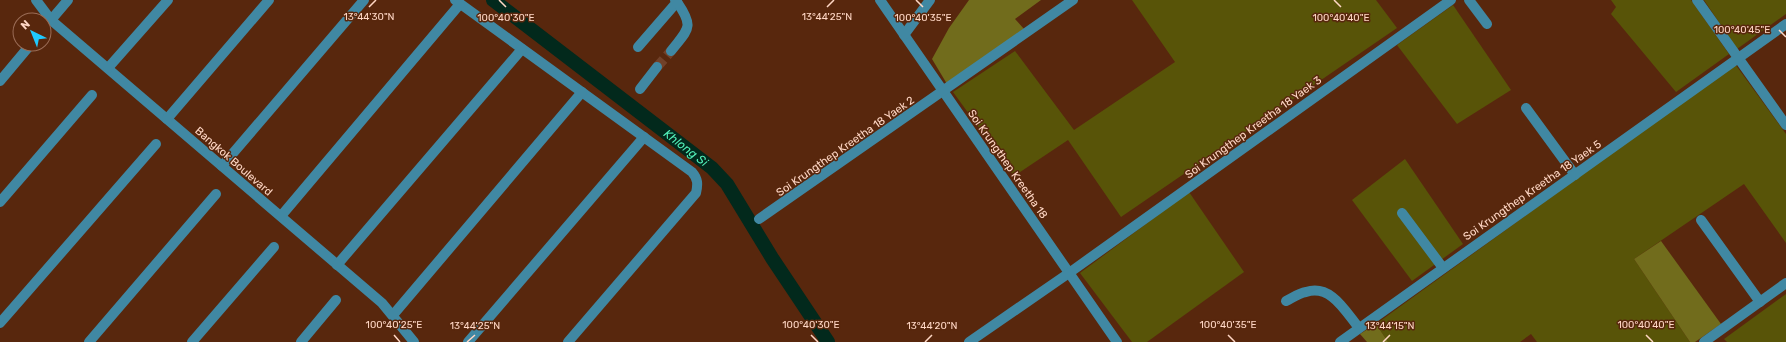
<svg xmlns="http://www.w3.org/2000/svg" width="1786" height="342" viewBox="0 0 1786 342" font-family="Rubik,sans-serif">
  <style>
    .green { fill: #585408 }
    .forest { fill: #716c1c }
    .lines { fill: none; stroke-linecap: round; stroke-linejoin: round }
    .canal { stroke: #02291c; stroke-width: 14 }
    .minor-tunnel { stroke: #714129; stroke-width: 10; stroke-dasharray: 10 5; stroke-linecap: butt }
    .minor { stroke: #4088a3; stroke-width: 10 }
    .ticks { fill: none; stroke: #ffd7c5; stroke-width: 1.5 }
    .labels { text-anchor: middle; stroke-width: 3; stroke-linejoin: round; paint-order: stroke }
    .street-label { font-size: 11px; fill: #ffd7c5; stroke: #58270d }
    .water-label { font-size: 12px; font-style: italic; fill: #53f1ba; stroke: #58270d }
    .ticks-label { font-size: 10px; text-anchor: middle; fill: #ffd7c5; stroke: #58270d; stroke-width: 3; stroke-linejoin: round; paint-order: stroke }
  </style>
  <rect width="100%" height="100%" fill="#58270d"/>
  <!-- green -->
  <g class="green">
    <polygon points="1132,0 1376,0 1397,28 1121,217 1068,140 1014,176 953,92 1015,51 1074,130 1175,62"/>
    <polygon points="1611,0 1691,0 1729,54 1676,92 1611,14 1616,7"/>
    <polygon points="1704,0 1786,0 1786,14 1737,49"/>
    <polygon points="1453,5 1511,90 1457,124 1397,45"/>
    <polygon points="1735,64 1786,134 1786,243 1744,184 1634,259 1690,342 1537,342 1531,334 1520,342 1388,342 1376,324"/>
    <polygon points="1405,159 1463,244 1412,281 1352,200"/>
    <polygon points="1189,192 1244,272 1147,342 1132,342 1080,273"/>
    <polygon points="1786,294 1786,342 1727,342 1724,339"/>
  </g>
  <!-- forest -->
  <g class="forest">
    <polygon points="969,0 1041,0 1015,19 1024,29 947,84 932,59 949,28"/>
    <polygon points="1661,241 1721,324 1695,342 1690,342 1634,259"/>
    <polygon points="1376,324 1388,342 1367,342 1360,334"/>
  </g>
  <g class="lines">
    <!-- canal -->
    <path class="canal" id="s1" d="M493,0L712,168L727,184L772,258L828,342"/>
    <!-- minor-tunnel -->
    <polyline class="minor-tunnel" points="657,67 671,51"/>
    <!-- minor -->
    <g class="minor">
      <polyline points="36,0 51,20 382,303 414,342"/>
      <path d="M455,0L692,172C698,179 698,184 696,193L568,342"/>
      <polyline points="880,0 1117,342"/>
      <polyline points="1469,0 1487,24"/>
      <polyline points="1697,0 1786,125"/>
      <polyline points="51,20 68,0"/>
      <polyline points="904,35 930,0"/>
      <polyline points="638,47 677,2 675,0"/>
      <path d="M671,51C688,29 695,28 677,2"/>
      <polyline points="108,68 168,0"/>
      <polyline points="0,81 31,44"/>
      <polyline points="640,89 657,67"/>
      <polyline points="1526,108 1575,175"/>
      <polyline points="167,119 269,0"/>
      <polyline points="222,166 364,0"/>
      <polyline points="0,202 92,95"/>
      <polyline points="1402,213 1443,268"/>
      <polyline points="281,216 460,4"/>
      <polyline points="759,219 1073,0"/>
      <polyline points="1701,220 1760,302"/>
      <polyline points="337,265 522,49"/>
      <path d="M1286,301C1292,298 1299,293 1306,292C1331,284 1345,311 1359,328"/>
      <polyline points="393,315 582,92"/>
      <polyline points="0,323 156,144"/>
      <polyline points="89,342 216,194"/>
      <polyline points="192,342 274,247"/>
      <polyline points="301,342 336,300"/>
      <polyline points="468,342 644,137"/>
      <polyline points="969,342 1069,273 1451,0"/>
      <polyline points="1340,342 1786,24"/>
      <polyline points="1704,342 1786,283"/>
    </g>
  </g>
  <!-- ticks -->
  <path class="ticks" d="M499,0L506,7M916,0L923,7M1334,0L1341,7M369,7L376,0M827,7L834,0M1779,30L1786,37M394,335L400,342M811,335L818,342M1228,335L1235,342M1646,335L1653,342M467,342L475,335M925,342L932,335M1383,342L1390,335"/>
  <g class="labels">
    <!-- street labels -->
    <g class="street-label">
      <text transform="translate(1253 127) rotate(-36)" y="4">Soi Krungthep Kreetha 18 Yaek 3</text>
      <text transform="translate(845 146) rotate(-35)" y="4">Soi Krungthep Kreetha 18 Yaek 2</text>
      <text transform="translate(234 161) rotate(41)" y="4">Bangkok Boulevard</text>
      <text transform="translate(1008 164) rotate(55)" y="4">Soi Krungthep Kreetha 18</text>
      <text transform="translate(1532 190) rotate(-35)" y="4">Soi Krungthep Kreetha 18 Yaek 5</text>
    </g>
    <!-- water labels -->
    <g class="water-label">
      <text dy="4" stroke="none"><textPath href="#s1" startOffset="243">Khlong Si</textPath></text>
    </g>
  </g>
  <g class="ticks-label">
    <text x="369" y="20">13°44'30"N</text>
    <text x="827" y="20">13°44'25"N</text>
    <text x="506" y="21">100°40'30"E</text>
    <text x="923" y="21">100°40'35"E</text>
    <text x="1341" y="21">100°40'40"E</text>
    <text x="1742" y="33">100°40'45"E</text>
    <text x="394" y="328">100°40'25"E</text>
    <text x="811" y="328">100°40'30"E</text>
    <text x="1228" y="328">100°40'35"E</text>
    <text x="1646" y="328">100°40'40"E</text>
    <text x="475" y="329">13°44'25"N</text>
    <text x="932" y="329">13°44'20"N</text>
    <text x="1390" y="329">13°44'15"N</text>
  </g>
  <!-- north arrow -->
  <g transform="translate(32 32) rotate(317)"><circle r="19" fill="#58270d" stroke="#9b6d57"/>
  <path d="M0-3L7 15L0 10L-7 15Z" fill="#20c9fd"/>
  <text y="-6" font-size="11" font-weight="bold" text-anchor="middle" fill="#ffd7c5">N</text>
  </g>
</svg>
